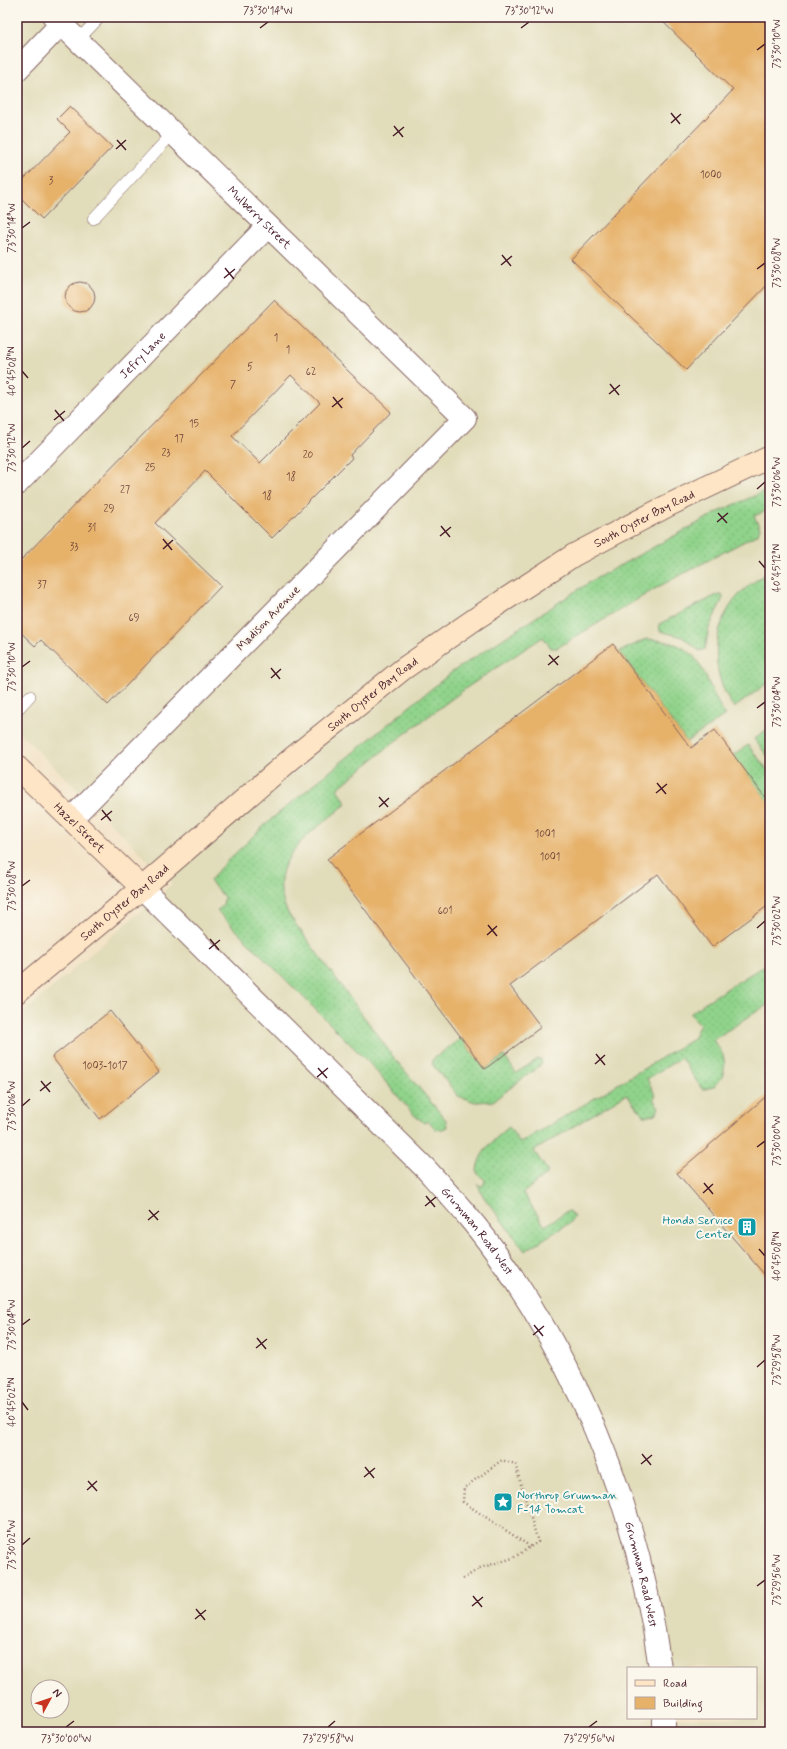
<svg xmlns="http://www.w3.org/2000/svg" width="787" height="1749" viewBox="0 0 787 1749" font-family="Mynerve,sans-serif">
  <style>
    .built { fill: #e1dcba; fill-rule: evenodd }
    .grass { fill: url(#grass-dots); stroke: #6d795b }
    .building { fill: #e6b169; fill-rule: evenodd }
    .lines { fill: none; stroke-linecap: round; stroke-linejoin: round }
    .lane-casing { stroke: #856462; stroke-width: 12 }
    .street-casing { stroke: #856462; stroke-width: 24 }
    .secondary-casing { stroke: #856462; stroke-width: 24 }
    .path { stroke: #856462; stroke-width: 2.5; stroke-dasharray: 1 3; stroke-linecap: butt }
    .lane { stroke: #fff; stroke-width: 11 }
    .street { stroke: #fff; stroke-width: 22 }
    .secondary { stroke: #fde5c5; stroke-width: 22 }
    .ticks { fill: none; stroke: #4a1f2b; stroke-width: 1.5 }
    .labels { text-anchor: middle; stroke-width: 4; stroke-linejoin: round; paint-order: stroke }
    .number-label { font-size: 10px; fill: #71443a }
    .street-label { font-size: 12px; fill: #4a1f2b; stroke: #fbf7ec }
    .culture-label { font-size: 12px; fill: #0d838f; stroke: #fbf7ec; text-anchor: end }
    .neatline { fill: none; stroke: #4a1f2b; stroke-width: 1.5 }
    .ticks-label { font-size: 10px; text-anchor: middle; fill: #4a1f2b }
  </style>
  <defs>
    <pattern id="grass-dots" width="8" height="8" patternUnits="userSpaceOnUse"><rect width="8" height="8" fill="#90d38b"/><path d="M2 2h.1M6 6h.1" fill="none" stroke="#7eb578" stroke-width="1.8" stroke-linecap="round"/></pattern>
  </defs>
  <rect width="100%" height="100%" fill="#fbf7ec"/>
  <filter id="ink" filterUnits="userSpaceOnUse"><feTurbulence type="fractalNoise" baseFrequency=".025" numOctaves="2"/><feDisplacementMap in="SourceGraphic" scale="8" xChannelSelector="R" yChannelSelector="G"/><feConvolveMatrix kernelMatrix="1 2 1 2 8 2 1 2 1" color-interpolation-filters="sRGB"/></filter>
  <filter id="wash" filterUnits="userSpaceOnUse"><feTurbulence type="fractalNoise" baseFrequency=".012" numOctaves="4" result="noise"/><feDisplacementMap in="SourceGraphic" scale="16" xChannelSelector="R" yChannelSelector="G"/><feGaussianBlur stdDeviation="0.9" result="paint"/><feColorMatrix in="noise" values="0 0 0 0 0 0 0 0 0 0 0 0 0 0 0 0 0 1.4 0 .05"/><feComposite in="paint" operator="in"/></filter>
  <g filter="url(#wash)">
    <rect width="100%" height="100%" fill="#f3e3c7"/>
    <!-- built -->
    <path class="built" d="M17,17H770V1732H17V1018L172,884L17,730ZM628,1668H756V1718H628ZM38,1687H62V1711H38Z"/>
    <!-- grass -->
    <g class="grass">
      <path d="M770,489V509L754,516L760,528L758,534L658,587L557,648H551L543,637L469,686L394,742L337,789L345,800V805C310,834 261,862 289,915L395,1059L446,1120L447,1127L441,1130L436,1129L428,1121L424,1123L413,1114L371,1065L217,911L223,905L224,897L210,881L220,868L269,821L452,672L593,580L720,511Z"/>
      <path d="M766,574L770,576V681L734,708C707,670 711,618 746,588C753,583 759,577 766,574Z"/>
      <polygon points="719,594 722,594 723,598 709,628 705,649 700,651 682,637 660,631 659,624"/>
      <path d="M646,639C706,642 699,673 725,715L687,742L619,652Z"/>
      <polygon points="770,727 770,759 754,739"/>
      <polygon points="748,745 770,773 770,804 733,755"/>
      <path d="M770,962V1003L713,1040C716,1045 723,1052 724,1059C727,1074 718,1090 702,1089L681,1058L647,1079L656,1096L653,1099L659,1107L657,1113L650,1116H644L626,1094L534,1151L547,1170V1174L523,1193L545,1226L565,1212L570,1211L574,1217L571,1222L525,1251L483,1196L478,1185L483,1186L485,1180L477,1173C477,1153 495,1139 509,1127L520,1143L693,1039L700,1024L690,1014L704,1003Z"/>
      <polygon points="461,1038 485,1069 504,1056 516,1073 538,1059 541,1059 542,1064 493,1101 475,1102 458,1096 432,1064 432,1060"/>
    </g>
    <g id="blocks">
      <!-- building -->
      <g class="building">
        <polygon points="658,17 770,17 770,282 686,370 571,259 733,90"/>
        <polygon points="70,106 112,147 42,219 17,194 17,186 70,132 57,119"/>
        <circle cx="80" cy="297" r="15"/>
        <path d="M274,300L391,412L350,455L352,458L272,538L205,471L155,523L221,586L108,705L41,640L35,646L17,629V564ZM291,375L320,403L260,463L232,436Z"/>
        <polygon points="613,644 691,748 715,730 770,804 770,904 712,947 658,874 510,986 541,1027 485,1069 327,859"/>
        <polygon points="110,1011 159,1072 100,1119 52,1057"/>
        <polygon points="770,1093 770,1281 677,1173"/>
      </g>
    </g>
  </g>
  <g filter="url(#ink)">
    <use href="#blocks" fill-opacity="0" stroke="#856462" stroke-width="1"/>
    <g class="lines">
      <defs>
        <g id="lane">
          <polyline points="78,40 100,17"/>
          <polyline points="93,219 173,133"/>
          <polyline points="17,710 30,696"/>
        </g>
        <g id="street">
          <path id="s1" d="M54,17L465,418L71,819"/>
          <polyline points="17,70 61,24"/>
          <path id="s2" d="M17,484L268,226"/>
          <path id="s3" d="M142,888L426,1169C452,1198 479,1227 501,1260C587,1383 640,1519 660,1668"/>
          <polyline points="664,1732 664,1718"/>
        </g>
        <g id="secondary">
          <path id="s4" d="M17,767L142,888"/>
          <path id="s5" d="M17,992L142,888L290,760L403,669L478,617L574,555L669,505L770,457"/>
        </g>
      </defs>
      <!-- lane casing -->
      <use href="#lane" class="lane-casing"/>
      <!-- street casing -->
      <use href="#street" class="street-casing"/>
      <!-- secondary casing -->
      <use href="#secondary" class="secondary-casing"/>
      <!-- path -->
      <polyline class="path" points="463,1579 480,1568 513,1558 538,1542 515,1464 502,1460 464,1488 463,1502 531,1547"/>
      <!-- lane -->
      <use href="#lane" class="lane"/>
      <!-- street -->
      <use href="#street" class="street"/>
      <!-- secondary -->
      <use href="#secondary" class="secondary"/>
    </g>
  </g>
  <!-- ticks -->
  <path class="ticks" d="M260,28L268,22M521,28L529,22M757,50L765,44M671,113L680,124M671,123L681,114M394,126L403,137M393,136L404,127M117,140L126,150M116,149L126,140M22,228L30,222M502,255L511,266M501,265L512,256M225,268L234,279M757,269L765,263M224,278L235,269M22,371L28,378M610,384L619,395M609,394L620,385M333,397L342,408M332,407L343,398M55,410L64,421M54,420L65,411M22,448L30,441M757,489L765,482M718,513L727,523M717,522L728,513M441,526L450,537M440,536L451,527M163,539L172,550M163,549L173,540M759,561L765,568M549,655L558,665M548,665L559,656M22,667L30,661M271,668L280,679M271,678L281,669M757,708L765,702M657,783L666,794M656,793L667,784M379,797L388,807M379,807L389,798M102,810L111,821M101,820L112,811M22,886L30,880M488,925L497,936M757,928L765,921M487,935L497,926M210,939L219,950M209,949L220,940M596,1054L605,1065M595,1064L605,1055M318,1068L327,1078M317,1077L328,1068M41,1081L50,1092M40,1091L51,1082M22,1106L30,1099M757,1147L765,1141M704,1183L713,1194M703,1193L713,1184M426,1196L435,1207M425,1206L436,1197M149,1210L158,1220M148,1220L159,1211M759,1249L765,1256M22,1325L30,1319M534,1325L543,1336M533,1335L544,1326M257,1338L266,1349M256,1348L267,1339M757,1367L765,1360M22,1402L28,1410M642,1454L651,1465M641,1464L652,1455M365,1467L374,1478M364,1477L375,1468M88,1481L97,1491M87,1490L97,1481M22,1545L30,1538M757,1586L765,1580M473,1596L482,1607M472,1606L483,1597M196,1609L205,1620M195,1619L206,1610M66,1727L74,1721M328,1727L335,1721M589,1727L597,1721"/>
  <!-- icons -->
  <defs>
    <symbol id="building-square" viewBox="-11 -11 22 22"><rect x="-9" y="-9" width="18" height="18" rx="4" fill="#0f9aa8" stroke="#fbf7ec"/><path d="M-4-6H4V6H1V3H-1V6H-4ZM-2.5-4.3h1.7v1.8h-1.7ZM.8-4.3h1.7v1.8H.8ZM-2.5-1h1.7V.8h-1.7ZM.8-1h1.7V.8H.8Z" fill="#fff"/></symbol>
    <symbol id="sight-square" viewBox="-11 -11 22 22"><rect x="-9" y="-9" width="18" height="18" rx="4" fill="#0f9aa8" stroke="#fbf7ec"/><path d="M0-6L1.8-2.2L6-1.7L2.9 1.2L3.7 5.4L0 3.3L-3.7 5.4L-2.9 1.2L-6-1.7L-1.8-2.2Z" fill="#fff"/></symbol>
  </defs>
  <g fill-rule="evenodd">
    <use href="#building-square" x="736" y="1216" width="22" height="22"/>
    <use href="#sight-square" x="492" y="1491" width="22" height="22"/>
  </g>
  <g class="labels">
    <!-- number labels -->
    <g class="number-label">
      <text x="711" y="178">1000</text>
      <text x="51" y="184">3</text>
      <text x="276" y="341">1</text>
      <text x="288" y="353">1</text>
      <text x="250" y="370">5</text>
      <text x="311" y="375">62</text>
      <text x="233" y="388">7</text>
      <text x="194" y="427">15</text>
      <text x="179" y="442">17</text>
      <text x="166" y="456">23</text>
      <text x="308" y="458">20</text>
      <text x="150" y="471">25</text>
      <text x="291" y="480">18</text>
      <text x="125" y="493">27</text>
      <text x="267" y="499">18</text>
      <text x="109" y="512">29</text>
      <text x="92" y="531">31</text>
      <text x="74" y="550">33</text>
      <text x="42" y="588">37</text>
      <text x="134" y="621">69</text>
      <text x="545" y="837">1001</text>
      <text x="550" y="860">1001</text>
      <text x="445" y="914">601</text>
      <text x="105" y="1069">1003-1017</text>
    </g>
    <!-- street labels -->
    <g class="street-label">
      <text dy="4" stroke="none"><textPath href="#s1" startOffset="287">Mulberry Street</textPath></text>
      <text dy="4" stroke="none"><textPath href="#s2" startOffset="180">Jefry Lane</textPath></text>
      <text dy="4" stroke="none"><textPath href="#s5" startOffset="788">South Oyster Bay Road</textPath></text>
      <text transform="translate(268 618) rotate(-46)" y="4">Madison Avenue</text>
      <text dy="4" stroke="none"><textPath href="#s5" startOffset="464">South Oyster Bay Road</textPath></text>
      <text dy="4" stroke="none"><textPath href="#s4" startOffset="87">Hazel Street</textPath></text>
      <text dy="4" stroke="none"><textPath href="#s5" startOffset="140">South Oyster Bay Road</textPath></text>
      <text dy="4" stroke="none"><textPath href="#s3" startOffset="480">Grumman Road West</textPath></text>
      <text dy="4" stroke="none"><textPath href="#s3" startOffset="864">Grumman Road West</textPath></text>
    </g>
    <!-- culture labels -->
    <g class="culture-label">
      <text x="733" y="1224">Honda Service<tspan x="733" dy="14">Center</tspan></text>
      <text x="517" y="1499" text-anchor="start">Northrop Grumman<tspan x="517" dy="14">F-14 Tomcat</tspan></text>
    </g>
  </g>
  <!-- margin -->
  <rect width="787" height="1749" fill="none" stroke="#fbf7ec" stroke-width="44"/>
  <!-- legend -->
  <rect x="627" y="1667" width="130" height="52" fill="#fbf7ec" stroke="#b4a19f"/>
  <rect x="635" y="1680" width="20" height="6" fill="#fde5c5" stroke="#b4a19f"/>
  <text x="663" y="1687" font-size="12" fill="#4a1f2b">Road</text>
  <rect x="635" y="1697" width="20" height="12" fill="#e6b169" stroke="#b4a19f"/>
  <text x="663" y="1707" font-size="12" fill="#4a1f2b">Building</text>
  <!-- north arrow -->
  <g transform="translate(50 1699) rotate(50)"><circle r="19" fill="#fbf7ec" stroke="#b4a19f"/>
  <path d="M0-3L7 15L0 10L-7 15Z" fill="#c8321e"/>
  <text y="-6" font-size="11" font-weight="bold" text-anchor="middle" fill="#4a1f2b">N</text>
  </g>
  <rect x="22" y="22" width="743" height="1705" class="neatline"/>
  <g class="ticks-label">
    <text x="268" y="14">73°30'14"W</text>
    <text x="529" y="14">73°30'12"W</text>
    <text transform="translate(776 44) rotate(-90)" y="4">73°30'10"W</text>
    <text transform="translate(11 228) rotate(-90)" y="4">73°30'14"W</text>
    <text transform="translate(776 263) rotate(-90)" y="4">73°30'08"W</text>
    <text transform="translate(11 371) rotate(-90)" y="4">40°45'08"N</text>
    <text transform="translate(11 448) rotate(-90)" y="4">73°30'12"W</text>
    <text transform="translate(776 482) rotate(-90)" y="4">73°30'06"W</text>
    <text transform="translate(776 568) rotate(-90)" y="4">40°45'12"N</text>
    <text transform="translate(11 667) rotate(-90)" y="4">73°30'10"W</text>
    <text transform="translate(776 702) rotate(-90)" y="4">73°30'04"W</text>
    <text transform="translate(11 886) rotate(-90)" y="4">73°30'08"W</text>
    <text transform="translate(776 921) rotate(-90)" y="4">73°30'02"W</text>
    <text transform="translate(11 1106) rotate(-90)" y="4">73°30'06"W</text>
    <text transform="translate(776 1141) rotate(-90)" y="4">73°30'00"W</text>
    <text transform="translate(776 1256) rotate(-90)" y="4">40°45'08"N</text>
    <text transform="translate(11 1325) rotate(-90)" y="4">73°30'04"W</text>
    <text transform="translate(776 1360) rotate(-90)" y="4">73°29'58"W</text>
    <text transform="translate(11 1402) rotate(-90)" y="4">40°45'02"N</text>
    <text transform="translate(11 1545) rotate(-90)" y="4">73°30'02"W</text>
    <text transform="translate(776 1580) rotate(-90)" y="4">73°29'56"W</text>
    <text x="66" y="1742">73°30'00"W</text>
    <text x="328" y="1742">73°29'58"W</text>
    <text x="589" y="1742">73°29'56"W</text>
  </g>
</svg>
